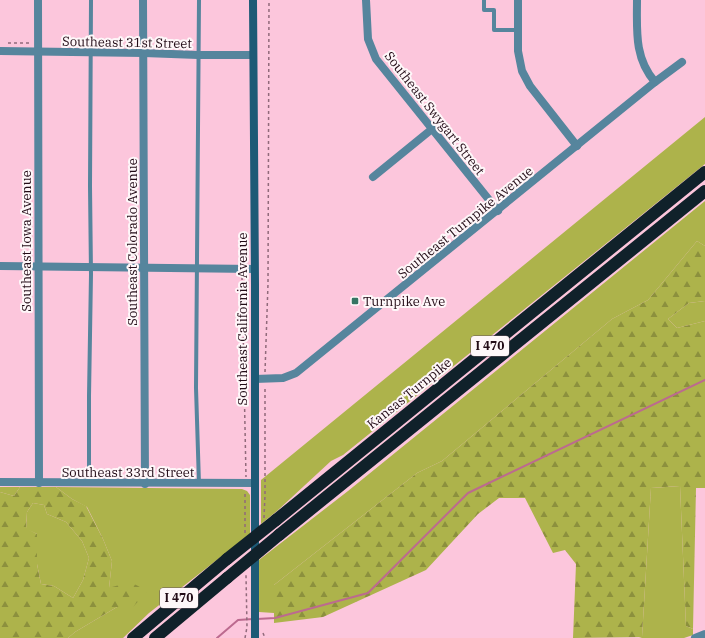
<svg xmlns="http://www.w3.org/2000/svg" width="705" height="638" viewBox="0 0 705 638" font-family="'IBM Plex Serif',serif">
  <style>
    .grass { fill: #adb34b }
    .forest { fill: url(#forest-firs); fill-rule: evenodd }
    .lines { fill: none; stroke-linecap: round; stroke-linejoin: round }
    .stream { stroke: #bc6a8f; stroke-width: 2 }
    .path { stroke: #916a7b; stroke-width: 1.5; stroke-dasharray: 3 3; stroke-linecap: butt }
    .lane { stroke: #56859d; stroke-width: 4 }
    .street { stroke: #56859d; stroke-width: 8 }
    .secondary { stroke: #1d5a76; stroke-width: 8 }
    .highway { stroke: #10212a; stroke-width: 12 }
    .highway-bridge { stroke: #10212a; stroke-width: 12 }
    .poi-dot { fill: #367563; stroke: #fef7f9; stroke-width: 1.5 }
    .labels { text-anchor: middle; stroke-width: 4; stroke-linejoin: round; paint-order: stroke }
    .shield { fill: #fef7f9; stroke: #65525b; stroke-width: 1 }
    .shield-label { font-size: 12px; font-weight: bold; fill: #230c17 }
    .street-label { font-size: 13px; fill: #230c17; stroke: #fef7f9 }
    .poi-label { font-size: 13px; fill: #230c17; stroke: #fef7f9; text-anchor: start }
  </style>
  <defs>
    <pattern id="forest-firs" width="22" height="20" patternUnits="userSpaceOnUse"><rect width="22" height="20" fill="#adb34b"/><path d="M5 1l3.5 6h-7zM16 11l3.5 6h-7z" fill="#8c903d"/></pattern>
  </defs>
  <rect width="100%" height="100%" fill="#fcc6dc"/>
  <!-- grass -->
  <g class="grass">
    <polygon points="705,117 705,164 343,455 331,461 277,511 261,524 261,480"/>
    <polygon points="705,201 705,246 697,241 648,300 612,319 442,461 417,473 274,585 274,613 259,612 259,560 348,491"/>
    <polygon points="705,301 705,321 677,328 668,319 689,303"/>
    <polygon points="680,486 686,626 693,629 693,635 684,638 639,638 642,637 651,488"/>
    <polygon points="0,487 20,487 14,496 0,492"/>
    <polygon points="56,487 242,489 247,491 250,495 250,534 149,613 123,638 68,638 75,632 117,607 109,588 112,561 103,539 87,507 72,499"/>
    <polygon points="33,503 44,505 47,514 66,522 82,541 89,558 83,580 73,598 54,586 41,584 37,564 37,534 26,529 27,512"/>
  </g>
  <!-- forest -->
  <g class="forest">
    <polygon points="697,241 705,246 705,301 689,303 668,319 677,328 705,321 705,488 696,488 693,629 686,626 680,486 651,488 642,637 573,638 576,564 565,550 553,553 525,498 499,498 478,514 426,570 323,617 274,623 274,585 417,473 442,461 612,319 648,300"/>
    <path d="M20,487H56L72,499L86,506L103,539L112,561L109,588C126,583 131,579 147,592L132,608L117,607L75,632L68,638H0V492L14,496ZM33,503L44,505L47,514L66,522L82,541L89,558L83,580L73,598L54,586L41,584L37,564V534L26,528L27,512Z"/>
  </g>
  <g class="lines">
    <!-- stream -->
    <g class="stream">
      <polyline points="257,619 275,618 368,593 468,493 705,380"/>
      <polyline points="217,638 238,620 253,619"/>
    </g>
    <!-- path -->
    <g class="path">
      <polyline points="8,43 30,43"/>
      <polyline points="242,277 246,477"/>
      <polyline points="265,372 268,284 269,0"/>
      <polyline points="264,518 265,495 265,386"/>
      <polyline points="245,533 245,491"/>
      <polyline points="263,633 265,638"/>
      <polyline points="245,638 247,627 246,575"/>
    </g>
    <!-- lane -->
    <g class="lane">
      <polyline points="484,0 484,10 494,10 494,30 518,30"/>
      <polyline points="89,483 89,396 91,274 90,186 91,0"/>
      <polyline points="199,484 196,388 199,0"/>
    </g>
    <!-- street -->
    <g class="street">
      <polyline points="38,0 39,483"/>
      <polyline points="143,0 145,484"/>
      <polyline points="366,0 368,39 376,59 498,211"/>
      <polyline points="518,0 518,51 522,71 530,86 577,146"/>
      <path d="M637,0C637,30 634,58 655,82"/>
      <polyline points="0,51 144,53 198,55 253,55"/>
      <polyline points="373,177 432,129"/>
      <polyline points="0,266 254,269"/>
      <polyline points="255,379 283,378 296,373 655,82 682,62"/>
      <polyline points="0,482 255,483"/>
      <polyline points="695,638 705,634"/>
    </g>
    <!-- secondary -->
    <polyline class="secondary" points="253,0 255,284 255,638"/>
    <!-- highway -->
    <g class="highway">
      <polyline points="276,520 705,172"/>
      <polyline points="279,535 705,191"/>
      <polyline points="133,638 227,559"/>
      <polyline points="155,638 227,578"/>
    </g>
    <!-- highway-bridge -->
    <g class="highway-bridge">
      <polyline points="227,559 276,520"/>
      <polyline points="227,578 279,535"/>
    </g>
  </g>
  <!-- markers -->
  <rect class="poi-dot" x="351" y="297" width="8" height="8" rx="2"/>
  <g class="labels">
    <!-- shield labels -->
    <g class="shield">
      <rect x="471" y="336" width="38" height="20" rx="3"/>
      <rect x="160" y="588" width="38" height="20" rx="3"/>
    </g>
    <g class="shield-label">
      <text x="490" y="350">I 470</text>
      <text x="179" y="602">I 470</text>
    </g>
    <!-- street labels -->
    <g class="street-label">
      <text transform="translate(127 42) rotate(1)" y="5">Southeast 31st Street</text>
      <text transform="translate(435 113) rotate(52)" y="5">Southeast Swygart Street</text>
      <text transform="translate(465 222) rotate(-39)" y="5">Southeast Turnpike Avenue</text>
      <text transform="translate(26 241) rotate(-90)" y="5">Southeast Iowa Avenue</text>
      <text transform="translate(132 242) rotate(-90)" y="5">Southeast Colorado Avenue</text>
      <text transform="translate(242 319) rotate(-90)" y="5">Southeast California Avenue</text>
      <text transform="translate(409 393) rotate(-39)" y="5">Kansas Turnpike</text>
      <text x="128" y="477">Southeast 33rd Street</text>
    </g>
    <!-- poi labels -->
    <g class="poi-label">
      <text x="363" y="306">Turnpike Ave</text>
    </g>
  </g>
</svg>
